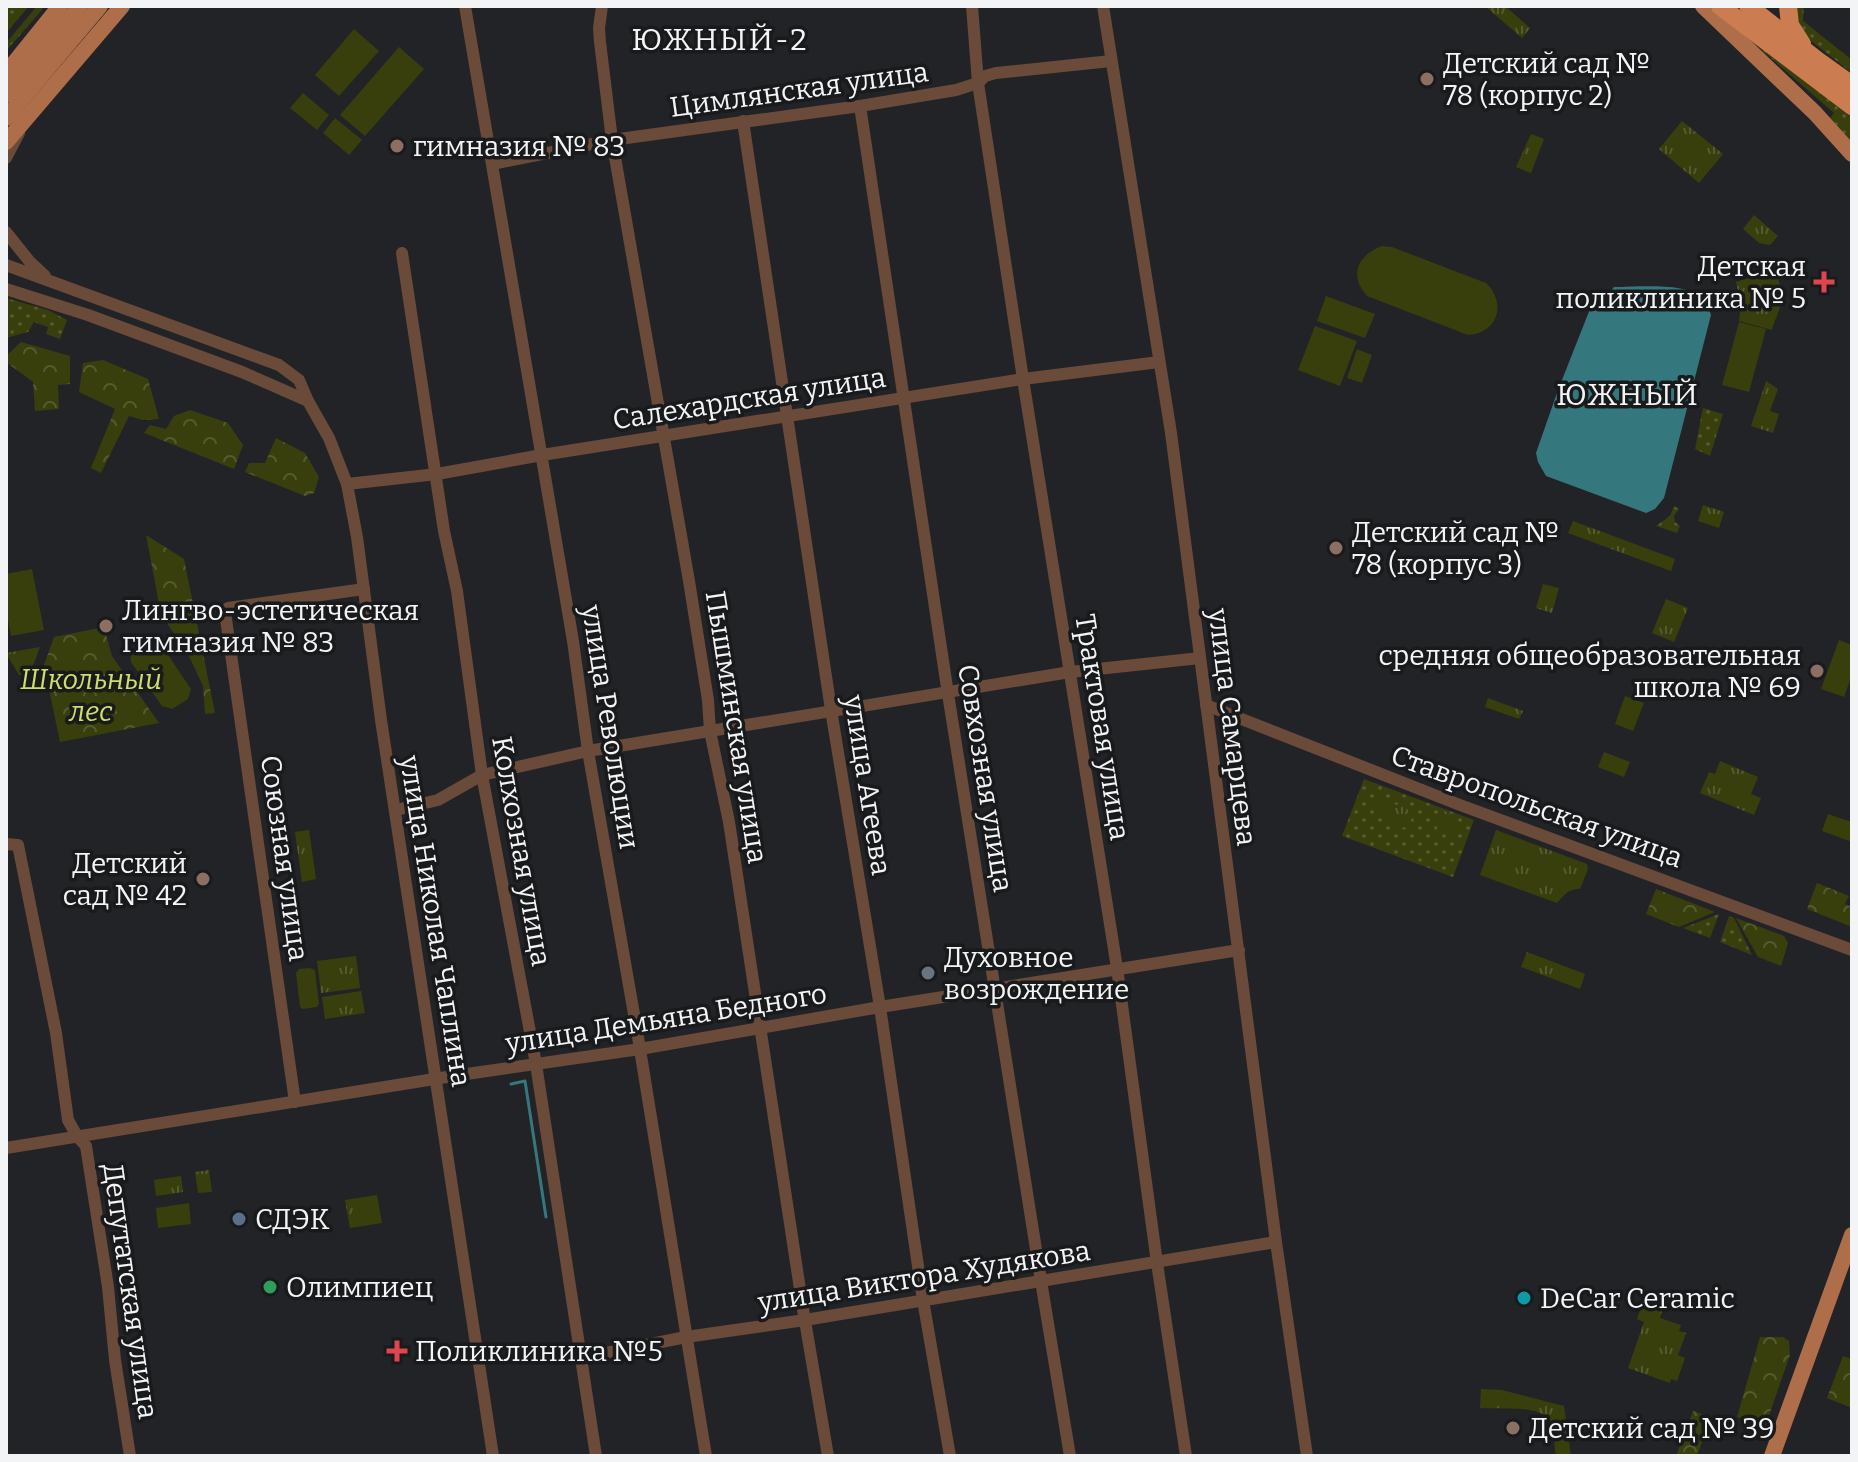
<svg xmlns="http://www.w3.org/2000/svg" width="1858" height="1462" viewBox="0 0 1858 1462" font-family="Bitter,serif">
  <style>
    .grass { fill: url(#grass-dots) }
    .forest { fill: url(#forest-crowns) }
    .park { fill: url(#park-tufts) }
    .pitch { fill: #383f0c }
    .water { fill: #34787d }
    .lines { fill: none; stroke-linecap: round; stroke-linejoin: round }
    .stream { stroke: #34787d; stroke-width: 3 }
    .minor { stroke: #6a4a39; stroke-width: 12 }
    .major { stroke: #af6e4a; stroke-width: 16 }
    .highway { stroke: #cb7c50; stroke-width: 18 }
    .education-dot { fill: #8d6e63; stroke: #191a1c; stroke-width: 3 }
    .health-dot { fill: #e0444e; stroke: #191a1c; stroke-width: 3 }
    .worship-dot { fill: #6b7280; stroke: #191a1c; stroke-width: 3 }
    .service-dot { fill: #5c6f8a; stroke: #191a1c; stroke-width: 3 }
    .leisure-dot { fill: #2e9e5b; stroke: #191a1c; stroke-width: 3 }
    .culture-dot { fill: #0f9aa8; stroke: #191a1c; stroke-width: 3 }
    .labels { text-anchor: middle; stroke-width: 7; stroke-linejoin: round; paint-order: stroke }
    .poi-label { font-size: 28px; fill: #f3f4f5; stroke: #191a1c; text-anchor: start }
    .street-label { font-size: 28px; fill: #f3f4f5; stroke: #191a1c }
    .park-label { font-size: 28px; font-style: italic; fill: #cddf6a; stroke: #191a1c }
    .neighbourhood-label { font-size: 30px; letter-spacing: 2px; fill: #f3f4f5; stroke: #191a1c }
  </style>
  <defs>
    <pattern id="grass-dots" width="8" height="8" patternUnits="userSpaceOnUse" patternTransform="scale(2)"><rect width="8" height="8" fill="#383f0c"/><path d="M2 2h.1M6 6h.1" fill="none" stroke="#555b30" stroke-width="1.8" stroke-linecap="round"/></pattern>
    <pattern id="forest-crowns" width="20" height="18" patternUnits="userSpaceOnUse" patternTransform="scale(2)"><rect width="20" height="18" fill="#383f0c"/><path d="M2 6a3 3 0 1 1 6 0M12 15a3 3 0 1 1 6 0" fill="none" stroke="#555b30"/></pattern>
    <pattern id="park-tufts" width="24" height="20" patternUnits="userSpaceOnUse" patternTransform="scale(2)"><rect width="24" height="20" fill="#383f0c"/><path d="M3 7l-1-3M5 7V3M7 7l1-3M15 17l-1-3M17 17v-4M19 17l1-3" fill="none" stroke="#555b30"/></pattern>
  </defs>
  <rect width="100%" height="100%" fill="#222326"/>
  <!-- grass -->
  <g class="grass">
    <polygon points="6,6 29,6 6,33"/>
    <polygon points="37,6 42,6 42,10 6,51 6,43"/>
    <polygon points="1795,6 1804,6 1803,21 1852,60 1852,73 1801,33"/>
    <polygon points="1749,39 1852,115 1852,146 1830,118 1834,113"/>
    <polygon points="6,298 48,310 67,320 60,339 46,334 48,327 34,322 28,332 6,338"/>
    <polygon points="1703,408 1723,414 1710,456 1695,449"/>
    <polygon points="1674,506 1679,509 1674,516 1675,522 1680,526 1677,533 1656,526 1670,516"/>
    <polygon points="1364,779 1474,820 1453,877 1342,836"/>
    <polygon points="1719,914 1710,938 1683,928"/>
    <polygon points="1729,916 1734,918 1752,955 1720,942"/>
  </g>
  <!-- forest -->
  <g class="forest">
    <polygon points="21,342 70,356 70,384 58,385 59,409 35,411 33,382 6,362 6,356"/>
    <polygon points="103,360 148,379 159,419 143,420 129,416 101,473 91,468 115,409 79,392 83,363"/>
    <polygon points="190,410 228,423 243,445 234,469 144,433 150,425 166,429 174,416"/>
    <polygon points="276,438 305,453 319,477 314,493 305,496 245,472 249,463 265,463"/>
    <polygon points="146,535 184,559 215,713 205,714 203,686 189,656 161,614"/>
    <polygon points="104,627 112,656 159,723 60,742 44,665 54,637"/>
    <polygon points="1817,883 1849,896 1845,904 1852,907 1852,927 1807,909"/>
    <polygon points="1656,889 1715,912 1679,927 1646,914"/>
    <polygon points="1736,918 1784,936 1788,943 1781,966 1758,957"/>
    <polygon points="1760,1337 1783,1337 1789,1341 1790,1355 1765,1427 1737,1417"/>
    <polygon points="1843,1356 1852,1359 1852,1408 1827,1398"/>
    <polygon points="1693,1411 1711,1417 1697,1456 1676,1456"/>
  </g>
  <!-- park -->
  <g class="park">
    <polygon points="1485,6 1505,6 1530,28 1522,38"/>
    <polygon points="1682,121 1723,154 1699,183 1659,149"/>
    <polygon points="1531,134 1544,139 1531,173 1516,167"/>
    <polygon points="1754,215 1778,236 1770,245 1759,243 1743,229"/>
    <path d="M1774,270C1779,278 1783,293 1781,303C1780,310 1774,321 1772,330L1739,321L1741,304L1736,282Z"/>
    <polygon points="1766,381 1778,389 1770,411 1779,414 1773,433 1751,426"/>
    <polygon points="1703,505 1724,512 1719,528 1698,521"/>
    <polygon points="1573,521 1675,559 1671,571 1568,533"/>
    <polygon points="1543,584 1559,588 1552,613 1536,608"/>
    <polygon points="1666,599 1688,608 1674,642 1652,633"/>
    <path d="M40,647C35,660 33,673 19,675L6,653Z"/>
    <polygon points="1488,698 1523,711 1519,719 1485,707"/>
    <polygon points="1604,752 1630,762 1624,777 1598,767"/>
    <polygon points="1720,761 1758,777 1751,794 1761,798 1754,815 1700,793 1709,772 1715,774"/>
    <polygon points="1380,798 1414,812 1408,829 1373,815"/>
    <polygon points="1444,811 1459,817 1452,837 1436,831"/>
    <polygon points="309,830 316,879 302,882 295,832"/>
    <path d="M1496,830L1587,864L1588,869L1580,889C1569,888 1564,895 1557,903L1480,875Z"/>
    <polygon points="1527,952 1585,974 1580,989 1521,967"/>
    <polygon points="356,956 360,988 321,993 317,961"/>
    <polygon points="361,991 365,1013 325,1019 322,997"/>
    <polygon points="209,1170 212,1192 198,1193 195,1172"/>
    <polygon points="181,1176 183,1192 156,1196 154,1180"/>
    <polygon points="377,1195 382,1223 350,1228 345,1200"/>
    <polygon points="1646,1294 1665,1301 1660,1318 1681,1325 1679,1331 1686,1333 1678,1355 1685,1358 1677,1381 1671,1379 1670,1383 1628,1368 1644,1322 1637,1319"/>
    <path d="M1481,1389L1502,1390L1564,1406L1571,1456H1556C1554,1445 1554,1427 1549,1419C1539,1405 1496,1409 1480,1408Z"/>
  </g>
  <!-- pitch -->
  <g class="pitch">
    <polygon points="354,29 379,51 339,96 315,75"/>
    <polygon points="399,47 424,69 365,136 340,115"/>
    <polygon points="303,93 329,115 317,130 290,108"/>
    <polygon points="335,118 362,140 349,155 323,133"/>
    <path d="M1382,246L1392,247L1486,283C1507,303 1498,333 1468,335L1367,296C1348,275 1358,255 1382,246Z"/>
    <polygon points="1326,296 1375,314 1365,338 1317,321"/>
    <polygon points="1739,322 1766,329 1749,392 1722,385"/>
    <polygon points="1315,326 1357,341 1340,386 1298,370"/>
    <polygon points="1357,349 1372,355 1362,383 1347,378"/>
    <polygon points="32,569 44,630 11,636 6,610 6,574"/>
    <path d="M149,640H155L160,643L191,689L188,699L172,709L162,706L131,662C129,650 139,646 149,640Z"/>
    <polygon points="1839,640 1852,645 1852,675 1844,697 1821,689"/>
    <polygon points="1625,696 1644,703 1633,731 1615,724"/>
    <polygon points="1828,814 1852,822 1852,842 1822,831"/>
    <polygon points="310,968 315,970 319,1004 317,1007 303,1009 300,1007 296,973 299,969"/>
    <polygon points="189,1203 191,1224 158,1228 156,1208"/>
  </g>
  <!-- water -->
  <path class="water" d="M1614,287C1637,287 1686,282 1703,298C1707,302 1709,309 1711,315L1664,498L1655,509L1646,513L1546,476L1538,462L1536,453L1558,390L1590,309L1598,297L1608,294Z"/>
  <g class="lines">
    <!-- stream -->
    <polyline class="stream" points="511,1084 525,1081 546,1217"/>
    <!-- minor -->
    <g class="minor">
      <polyline points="465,6 573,641 588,751 638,1037 706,1456"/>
      <polyline points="602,6 599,28 600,42 612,140 689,581 708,700 710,731 729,822 803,1309 828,1456"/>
      <polyline points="972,6 978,83 1023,379 1117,968 1157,1263 1186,1456"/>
      <polyline points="1103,6 1171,433 1276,1242 1307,1456"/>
      <polyline points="860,106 946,681 1041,1281 1070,1456"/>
      <polyline points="743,121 831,710 880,1007 923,1300 950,1456"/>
      <polyline points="6,158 19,133"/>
      <polyline points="492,164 612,140 860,106 956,90 978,83 985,76 996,73 1111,61"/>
      <polyline points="6,232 30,262 45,276"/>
      <polyline points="402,253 444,531 457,591 482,775 536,1064 596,1456"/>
      <polyline points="6,265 279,365 299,380 308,401 329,438 347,484 357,537 381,720 493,1456"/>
      <polyline points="6,289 88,315 242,372 308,401"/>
      <polyline points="347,484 437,474 542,455 1023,379 1159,362"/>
      <polyline points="1206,705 1460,805 1852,950"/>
      <polyline points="396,810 438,800 482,775 588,751 1070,672 1200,658"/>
      <polyline points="6,844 18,845 56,1033 68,1120 77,1136 86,1146 108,1287 115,1360 130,1456"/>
      <polyline points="295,1102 225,612 228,608 364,589"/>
      <polyline points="6,1148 453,1076 640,1049 880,1007 1239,950"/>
      <polyline points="581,1358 686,1337 805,1320 1276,1242"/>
    </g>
    <!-- major -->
    <g class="major">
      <polyline points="1703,6 1815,113 1852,154"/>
      <polyline points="6,73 60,6"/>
      <polyline points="6,95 80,6"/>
      <polyline points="6,118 100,6"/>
      <polyline points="6,142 122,6"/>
      <polyline points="1772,1456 1852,1235"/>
    </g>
    <!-- highway -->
    <g class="highway">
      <polyline points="1720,6 1852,106"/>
      <polyline points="1748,6 1817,60 1852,85"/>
      <polyline points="1788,6 1790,25 1802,44"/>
    </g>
  </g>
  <!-- markers -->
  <g class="education-dot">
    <circle cx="1427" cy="79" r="8"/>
    <circle cx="397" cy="146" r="8"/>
    <circle cx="1336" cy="548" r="8"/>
    <circle cx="106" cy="626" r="8"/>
    <circle cx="1817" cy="671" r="8"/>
    <circle cx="203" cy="879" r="8"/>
    <circle cx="1513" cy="1428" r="8"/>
  </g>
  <g class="health-dot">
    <path d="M1820 270h8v8h8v8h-8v8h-8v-8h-8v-8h8z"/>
    <path d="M393 1339h8v8h8v8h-8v8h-8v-8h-8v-8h8z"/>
  </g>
  <circle class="worship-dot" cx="928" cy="973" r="8"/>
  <circle class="service-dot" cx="239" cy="1219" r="8"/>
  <circle class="leisure-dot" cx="270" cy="1287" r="8"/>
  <circle class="culture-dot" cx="1524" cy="1298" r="8"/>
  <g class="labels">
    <!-- poi labels -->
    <g class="poi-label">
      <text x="1443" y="73">Детский сад №<tspan x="1443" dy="32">78 (корпус 2)</tspan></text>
      <text x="413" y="156">гимназия № 83</text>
      <text x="1806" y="276" text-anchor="end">Детская<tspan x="1806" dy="32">поликлиника № 5</tspan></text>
      <text x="1352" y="542">Детский сад №<tspan x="1352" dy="32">78 (корпус 3)</tspan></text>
      <text x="122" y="620">Лингво-эстетическая<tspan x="122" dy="32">гимназия № 83</tspan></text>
      <text x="1801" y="665" text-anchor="end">средняя общеобразовательная<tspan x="1801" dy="32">школа № 69</tspan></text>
      <text x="187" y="873" text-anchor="end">Детский<tspan x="187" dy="32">сад № 42</tspan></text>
      <text x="944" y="967">Духовное<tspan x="944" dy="32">возрождение</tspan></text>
      <text x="255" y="1229">СДЭК</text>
      <text x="286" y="1297">Олимпиец</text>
      <text x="1540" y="1308">DeCar Ceramic</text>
      <text x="415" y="1361">Поликлиника №5</text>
      <text x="1529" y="1438">Детский сад № 39</text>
    </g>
    <!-- street labels -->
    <g class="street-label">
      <text transform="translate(799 89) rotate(-8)" y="10">Цимлянская улица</text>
      <text transform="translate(749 398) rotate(-9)" y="10">Салехардская улица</text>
      <text transform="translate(611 727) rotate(81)" y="10">улица Революции</text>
      <text transform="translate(737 727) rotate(81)" y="10">Пышминская улица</text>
      <text transform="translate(1103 727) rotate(81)" y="10">Трактовая улица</text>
      <text transform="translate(1233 727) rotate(83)" y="10">улица Самарцева</text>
      <text transform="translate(986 778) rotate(81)" y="10">Совхозная улица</text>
      <text transform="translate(868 785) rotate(81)" y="10">улица Агеева</text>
      <text transform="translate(1537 806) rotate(20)" y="10">Ставропольская улица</text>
      <text transform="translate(522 851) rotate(80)" y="10">Колхозная улица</text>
      <text transform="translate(285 858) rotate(82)" y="10">Союзная улица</text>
      <text transform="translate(436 921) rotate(81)" y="10">улица Николая Чаплина</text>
      <text transform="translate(666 1018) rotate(-9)" y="10">улица Демьяна Бедного</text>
      <text transform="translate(924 1276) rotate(-9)" y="10">улица Виктора Худякова</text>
      <text transform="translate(131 1291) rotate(82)" y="10">Депутатская улица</text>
    </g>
    <!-- park labels -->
    <g class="park-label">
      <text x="91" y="689">Школьный<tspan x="91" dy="32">лес</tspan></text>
    </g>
    <!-- neighbourhood labels -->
    <g class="neighbourhood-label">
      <text x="720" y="50">ЮЖНЫЙ-2</text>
      <text x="1628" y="405">ЮЖНЫЙ</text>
    </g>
  </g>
  <!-- border -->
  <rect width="1858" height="1462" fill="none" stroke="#f3f4f5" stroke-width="16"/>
</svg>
